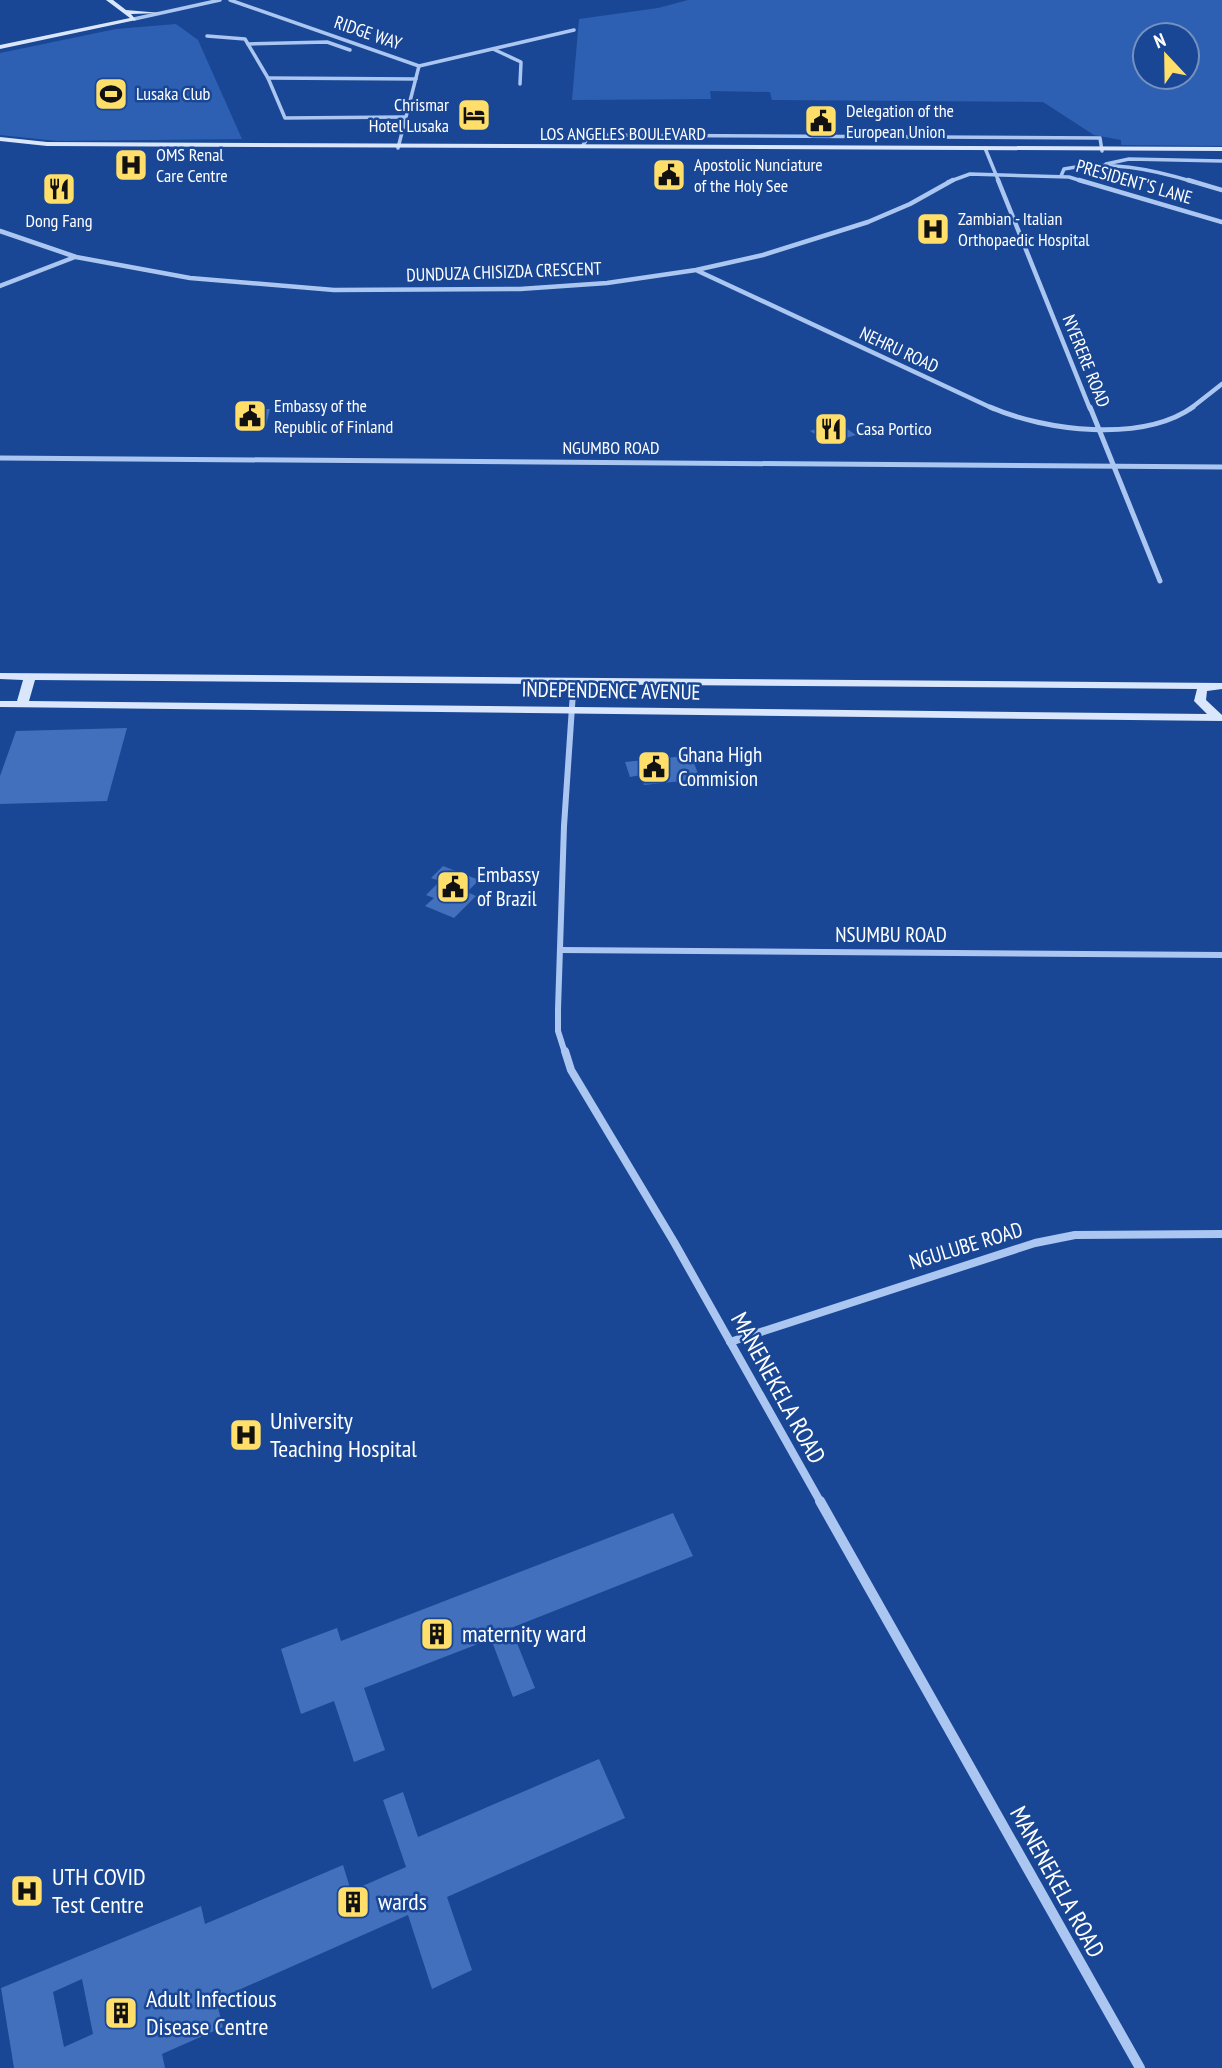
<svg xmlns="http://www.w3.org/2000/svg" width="1222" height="2068" viewBox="0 0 1222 2068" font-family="'PT Sans Narrow',sans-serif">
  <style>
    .green { fill: #2d60b3; fill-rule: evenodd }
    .building { fill: #4270bc; fill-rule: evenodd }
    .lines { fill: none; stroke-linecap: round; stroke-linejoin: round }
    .minor-far5 { stroke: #abc6f0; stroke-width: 3.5 }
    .minor-far4 { stroke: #abc6f0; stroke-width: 4.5 }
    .minor-far3 { stroke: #abc6f0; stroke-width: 5 }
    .minor-far2 { stroke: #abc6f0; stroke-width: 6 }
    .minor-far1 { stroke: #abc6f0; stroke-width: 8 }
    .minor { stroke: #abc6f0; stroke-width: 10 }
    .secondary { fill: #d9e6fb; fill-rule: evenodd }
    .labels { text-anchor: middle; stroke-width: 5; stroke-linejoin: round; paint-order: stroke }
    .far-street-label { font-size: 18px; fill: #fff; stroke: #194795 }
    .far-poi-label { font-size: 18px; fill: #fff; stroke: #194795; text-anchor: start }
    .street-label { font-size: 21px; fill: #fff; stroke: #194795 }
    .poi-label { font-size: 21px; fill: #fff; stroke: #194795; text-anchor: start }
    .near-street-label { font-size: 24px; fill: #fff; stroke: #194795 }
    .near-poi-label { font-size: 24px; fill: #fff; stroke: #194795; text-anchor: start }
  </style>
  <rect width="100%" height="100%" fill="#194795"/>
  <!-- green -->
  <g class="green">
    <path d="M688,0H1222V146L1121,145V140L1094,135L1043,102L772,100L770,92L710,91L711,99L572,100L579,19L658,8ZM1145,35H1187V77H1145Z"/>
    <polygon points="176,24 198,40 242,139 57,141 0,135 0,53 116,29"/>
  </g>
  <!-- building -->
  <g class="building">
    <polygon points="247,409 270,409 266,425 242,425"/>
    <polygon points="837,422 856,435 829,443 810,431"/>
    <polygon points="127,728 107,801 0,804 0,776 16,731"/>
    <polygon points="657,752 659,759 691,755 700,779 644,785 641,775 630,777 625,762 644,760 642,754"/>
    <polygon points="443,866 479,880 467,892 476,896 454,918 425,906 434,898 426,895 440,881 431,878"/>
    <polygon points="673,1513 693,1556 511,1628 535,1688 513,1697 491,1639 364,1688 385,1750 354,1762 334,1701 301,1714 281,1649 337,1628 341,1641"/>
    <path d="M599,1759L625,1818L447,1897L472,1970L432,1989L408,1915L216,2000L223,2027L162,2054L165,2068H14L1,1988L201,1906L205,1924L343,1865L351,1891L406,1867L383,1800L403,1792L418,1837ZM82,1979L93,2034L64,2047L53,1992Z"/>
  </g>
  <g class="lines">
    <!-- minor-far5 -->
    <g class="minor-far5">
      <polyline points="230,0 419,66 398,148"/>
      <polyline points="134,19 220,0"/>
      <polyline points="207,36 245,39 268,78 285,118 404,117"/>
      <polyline points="248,44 327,42 350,50"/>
      <polyline points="493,49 521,62 520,84"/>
      <polyline points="419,66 574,30"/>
      <polyline points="268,78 416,79"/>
      <polyline points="583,145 590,135 1100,138 1102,151"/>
      <polyline points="985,148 999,182"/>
      <polyline points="1106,164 1129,159 1222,161"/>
      <path d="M1061,176L1064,169C1108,160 1151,169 1194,182"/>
      <polyline points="948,182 970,174 1069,177 1085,182"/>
    </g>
    <!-- minor-far4 -->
    <g class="minor-far4">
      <polyline points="998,180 1090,409"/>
      <polyline points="1079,180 1222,222"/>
      <polyline points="1188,180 1222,190"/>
      <polyline points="0,231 76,257 190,278 334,290 520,289 607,283 696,270 763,255 868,222 910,204 953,180"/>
      <polyline points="698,271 994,409"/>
      <polyline points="0,286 75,257"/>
      <polyline points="1190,409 1222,384"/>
    </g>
    <!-- minor-far3 -->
    <g class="minor-far3">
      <path d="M990,407C1045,431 1142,443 1193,407"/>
      <polyline points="1090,407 1160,581"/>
      <polyline points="0,458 1222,467"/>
      <polyline points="573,694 574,681"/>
    </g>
    <!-- minor-far2 -->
    <g class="minor-far2">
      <polyline points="560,950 1222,955"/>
      <polyline points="565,1053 558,1031 558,1009 564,826 573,692"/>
    </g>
    <!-- minor-far1 -->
    <g class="minor-far1">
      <polyline points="565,1051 571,1070 674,1242 821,1503"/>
      <polyline points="730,1342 1035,1243 1075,1235 1222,1234"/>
    </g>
    <!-- minor -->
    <polyline class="minor" points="820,1501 1140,2068"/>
    <!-- secondary -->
    <g class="secondary">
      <polygon points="106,0 113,0 126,10 161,13 131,14 136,20 0,49 0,45 130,18"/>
      <polygon points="0,137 47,142 1222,147 1222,151 47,146 0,141"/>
      <path d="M0,673L1222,683V689L1207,691L1206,700L1222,715V721L0,707V701H17L23,680L0,679ZM35,680L1197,689L1194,701L1207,714L29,701Z"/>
    </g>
  </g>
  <!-- icons -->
  <defs>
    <symbol id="stadium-square" viewBox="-11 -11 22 22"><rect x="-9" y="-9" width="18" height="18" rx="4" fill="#ffde6a" stroke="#194795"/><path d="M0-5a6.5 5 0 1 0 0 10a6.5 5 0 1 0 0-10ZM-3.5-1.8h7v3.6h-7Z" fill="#111"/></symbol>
    <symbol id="hotel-square" viewBox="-11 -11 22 22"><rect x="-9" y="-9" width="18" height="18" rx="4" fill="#ffde6a" stroke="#194795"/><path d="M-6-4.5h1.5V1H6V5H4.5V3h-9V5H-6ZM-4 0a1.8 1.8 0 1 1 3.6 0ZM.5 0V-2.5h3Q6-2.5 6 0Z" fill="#111"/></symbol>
    <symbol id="civic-square" viewBox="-11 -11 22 22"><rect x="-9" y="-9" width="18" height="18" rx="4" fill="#ffde6a" stroke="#194795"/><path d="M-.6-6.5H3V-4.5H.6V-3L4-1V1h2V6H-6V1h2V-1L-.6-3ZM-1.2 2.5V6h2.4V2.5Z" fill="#111"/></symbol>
    <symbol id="hospital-square" viewBox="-11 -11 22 22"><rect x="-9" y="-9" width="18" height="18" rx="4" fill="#ffde6a" stroke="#194795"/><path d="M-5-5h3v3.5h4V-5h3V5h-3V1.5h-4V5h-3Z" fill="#111"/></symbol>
    <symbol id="restaurant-square" viewBox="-11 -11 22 22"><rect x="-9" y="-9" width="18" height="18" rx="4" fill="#ffde6a" stroke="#194795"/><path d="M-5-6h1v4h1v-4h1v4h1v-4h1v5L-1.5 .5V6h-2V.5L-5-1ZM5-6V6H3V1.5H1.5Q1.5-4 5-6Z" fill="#111"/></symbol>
    <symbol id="building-square" viewBox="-11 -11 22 22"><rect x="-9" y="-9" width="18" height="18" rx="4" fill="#ffde6a" stroke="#194795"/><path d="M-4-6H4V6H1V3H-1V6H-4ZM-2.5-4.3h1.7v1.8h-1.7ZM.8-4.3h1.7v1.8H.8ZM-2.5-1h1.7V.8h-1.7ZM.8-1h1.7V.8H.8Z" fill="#111"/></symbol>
  </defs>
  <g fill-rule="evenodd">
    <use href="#stadium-square" x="92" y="75" width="38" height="38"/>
    <use href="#hotel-square" x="455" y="96" width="38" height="38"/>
    <use href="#civic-square" x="802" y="102" width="38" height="38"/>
    <use href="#hospital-square" x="112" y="146" width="38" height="38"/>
    <use href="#civic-square" x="650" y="156" width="38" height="38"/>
    <use href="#restaurant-square" x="40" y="170" width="38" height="38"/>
    <use href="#hospital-square" x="914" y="210" width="38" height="38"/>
    <use href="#civic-square" x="231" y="397" width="38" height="38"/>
    <use href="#restaurant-square" x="812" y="410" width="38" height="38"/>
    <use href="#civic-square" x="635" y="748" width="38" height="38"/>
    <use href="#civic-square" x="434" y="868" width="38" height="38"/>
    <use href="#hospital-square" x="227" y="1416" width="38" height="38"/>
    <use href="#building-square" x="418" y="1615" width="38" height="38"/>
    <use href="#hospital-square" x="8" y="1872" width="38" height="38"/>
    <use href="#building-square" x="334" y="1883" width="38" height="38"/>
    <use href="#building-square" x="102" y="1994" width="38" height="38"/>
  </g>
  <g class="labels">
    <!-- far-street labels -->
    <g class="far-street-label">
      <text transform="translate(368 33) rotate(19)" y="6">RIDGE WAY</text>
      <text x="623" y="140">LOS ANGELES BOULEVARD</text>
      <text transform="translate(1134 182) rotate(16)" y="6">PRESIDENT'S LANE</text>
      <text transform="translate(504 272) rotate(-2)" y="6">DUNDUZA CHISIZDA CRESCENT</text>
      <text transform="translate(899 350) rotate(25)" y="6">NEHRU ROAD</text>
      <text transform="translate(1086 361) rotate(68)" y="6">NYERERE ROAD</text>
      <text x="611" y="454">NGUMBO ROAD</text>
    </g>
    <!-- far-poi labels -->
    <g class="far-poi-label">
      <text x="136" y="100">Lusaka Club</text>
      <text x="449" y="111" text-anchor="end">Chrismar<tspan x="449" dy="21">Hotel Lusaka</tspan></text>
      <text x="846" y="117">Delegation of the<tspan x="846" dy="21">European Union</tspan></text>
      <text x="156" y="161">OMS Renal<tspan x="156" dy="21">Care Centre</tspan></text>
      <text x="694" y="171">Apostolic Nunciature<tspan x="694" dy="21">of the Holy See</tspan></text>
      <text x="958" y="225">Zambian - Italian<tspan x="958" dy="21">Orthopaedic Hospital</tspan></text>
      <text x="59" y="227" text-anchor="middle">Dong Fang</text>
      <text x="274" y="412">Embassy of the<tspan x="274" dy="21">Republic of Finland</tspan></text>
      <text x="856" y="435">Casa Portico</text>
    </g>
    <!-- street labels -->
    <g class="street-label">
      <text transform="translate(611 691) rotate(1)" y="7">INDEPENDENCE AVENUE</text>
      <text x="891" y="942">NSUMBU ROAD</text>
      <text transform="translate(966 1246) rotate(-17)" y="7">NGULUBE ROAD</text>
    </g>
    <!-- poi labels -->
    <g class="poi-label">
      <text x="678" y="762">Ghana High<tspan x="678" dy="24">Commision</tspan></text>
      <text x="477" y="882">Embassy<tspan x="477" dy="24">of Brazil</tspan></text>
    </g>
    <!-- near-street labels -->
    <g class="near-street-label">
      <text transform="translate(778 1388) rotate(61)" y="8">MANENEKELA ROAD</text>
      <text transform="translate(1057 1882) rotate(61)" y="8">MANENEKELA ROAD</text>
    </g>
    <!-- near-poi labels -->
    <g class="near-poi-label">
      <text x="270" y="1429">University<tspan x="270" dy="28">Teaching Hospital</tspan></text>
      <text x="462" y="1642">maternity ward</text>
      <text x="52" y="1885">UTH COVID<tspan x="52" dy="28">Test Centre</tspan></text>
      <text x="378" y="1910">wards</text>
      <text x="146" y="2007">Adult Infectious<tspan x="146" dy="28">Disease Centre</tspan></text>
    </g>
  </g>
  <!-- north arrow -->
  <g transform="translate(1166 56) rotate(338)"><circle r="33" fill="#194795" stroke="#7591bf" stroke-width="2"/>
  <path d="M0-5L12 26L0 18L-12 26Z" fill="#ffde6a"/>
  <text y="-10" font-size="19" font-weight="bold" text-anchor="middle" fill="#ffffff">N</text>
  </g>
</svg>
